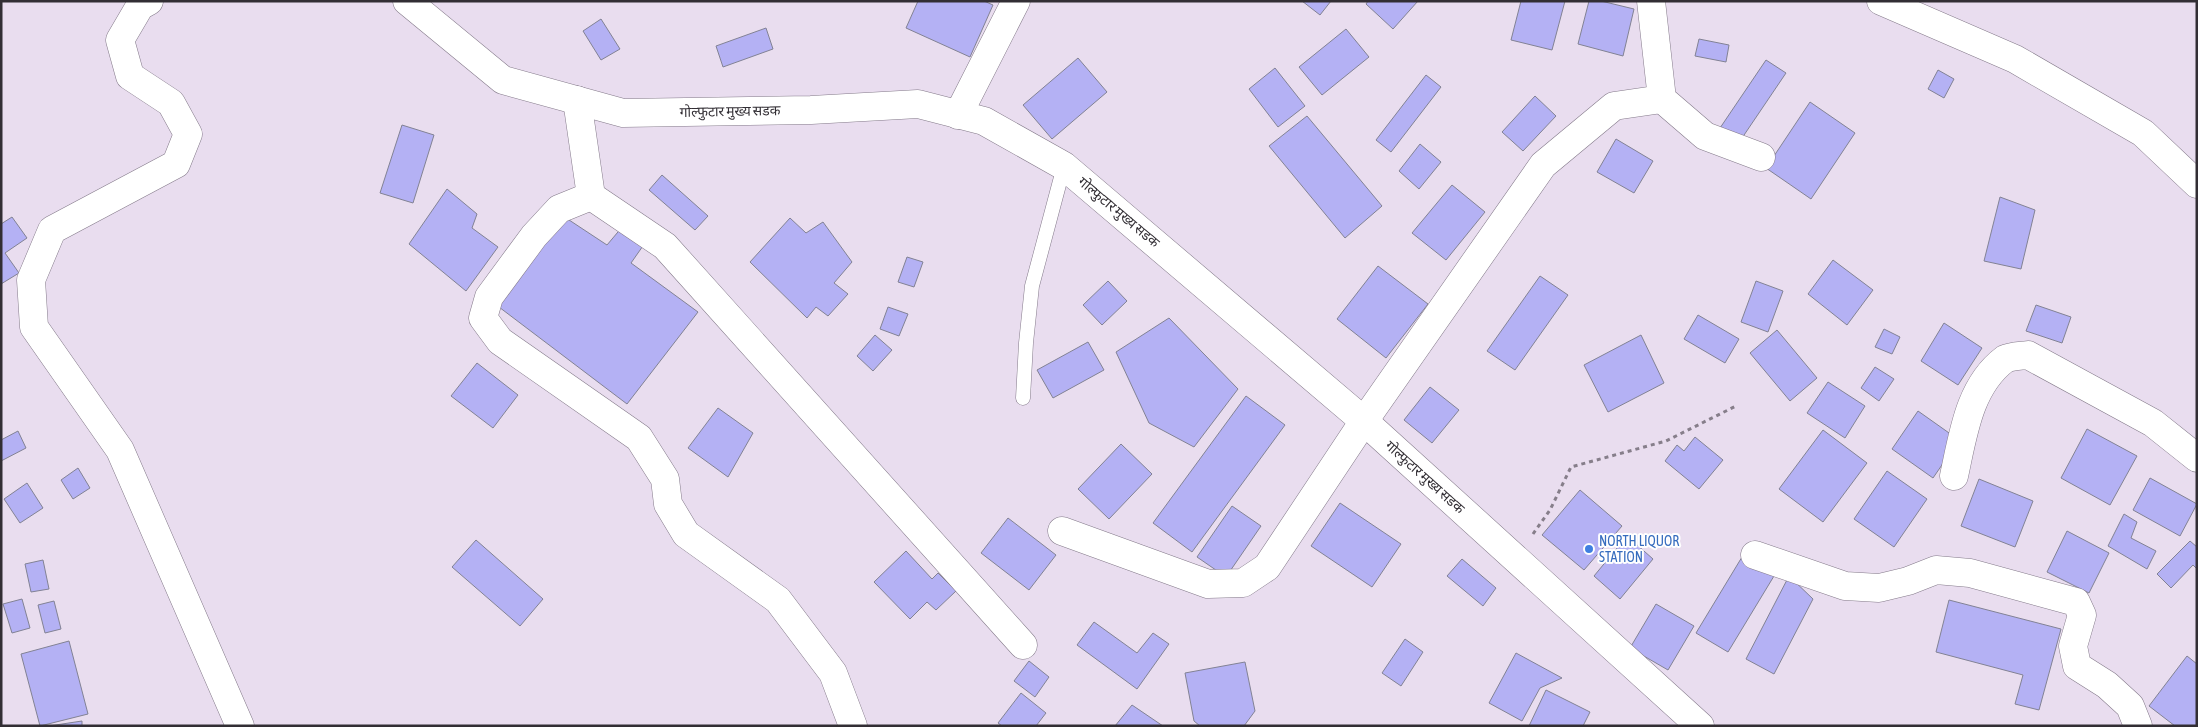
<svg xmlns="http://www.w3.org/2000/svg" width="2198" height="727" viewBox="0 0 2198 727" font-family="'Asap Condensed','Noto Sans Devanagari',sans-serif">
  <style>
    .building { fill: #b4b1f4; stroke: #828294 }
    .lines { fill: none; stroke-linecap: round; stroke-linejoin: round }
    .service-casing { stroke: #847a8a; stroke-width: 15 }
    .minor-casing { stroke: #847a8a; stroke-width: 29 }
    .secondary-casing { stroke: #847a8a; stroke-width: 29 }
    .path { stroke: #867e8a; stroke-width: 3; stroke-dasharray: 4 4; stroke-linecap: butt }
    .service { stroke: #fff; stroke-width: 14 }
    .minor { stroke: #fff; stroke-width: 28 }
    .secondary { stroke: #fff; stroke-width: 28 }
    .shop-dot { fill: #3f7fe0; stroke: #fff; stroke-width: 2 }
    .labels { text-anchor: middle; stroke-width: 4; stroke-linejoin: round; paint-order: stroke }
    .street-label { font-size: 14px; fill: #322e34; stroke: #fff }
    .shop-label { font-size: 14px; fill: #366cbe; stroke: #fff; text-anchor: start }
  </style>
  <rect width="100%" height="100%" fill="#e9ddef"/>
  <!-- building -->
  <g class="building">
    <polygon points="918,1 984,1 993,5 970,57 906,28"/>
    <polygon points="1302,1 1331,1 1320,15"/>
    <polygon points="1368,1 1418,1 1393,29 1366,4"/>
    <polygon points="1521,1 1565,1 1552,50 1511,40"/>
    <polygon points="1589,1 1601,1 1634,9 1623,56 1578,44"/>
    <polygon points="601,19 620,49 601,60 583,31"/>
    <polygon points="766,28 773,49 723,67 716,46"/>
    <polygon points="1346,29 1369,57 1322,95 1299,67"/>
    <polygon points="1699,39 1729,45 1726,62 1695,56"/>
    <polygon points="1078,58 1107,92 1052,139 1023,105"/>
    <polygon points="1766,60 1786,73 1740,141 1720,128"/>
    <polygon points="1275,68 1305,106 1278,127 1249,89"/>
    <polygon points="1938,70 1954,79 1944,98 1928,89"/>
    <polygon points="1426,75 1441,87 1391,152 1376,140"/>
    <polygon points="1535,96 1556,116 1523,151 1502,132"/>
    <polygon points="1810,102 1855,133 1811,199 1766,168"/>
    <polygon points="1307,116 1382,206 1345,238 1269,146"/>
    <polygon points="402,125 434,135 413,203 380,193"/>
    <polygon points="1616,139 1653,161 1634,193 1597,172"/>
    <polygon points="1420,144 1441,162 1419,189 1399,171"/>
    <polygon points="662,175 708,216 695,230 649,190"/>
    <polygon points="1452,185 1485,212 1446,260 1412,233"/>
    <polygon points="447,189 477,214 472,228 498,247 466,291 409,244"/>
    <polygon points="2000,197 2035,210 2021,269 1984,261"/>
    <polygon points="560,214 607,245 623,226 645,243 631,263 698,312 627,404 495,304"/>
    <polygon points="12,217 27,238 5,253 19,273 1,284 1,224"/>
    <polygon points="790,218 806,233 823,222 852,262 834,283 848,294 828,316 816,307 807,318 750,262"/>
    <polygon points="907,257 923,262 914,287 898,282"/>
    <polygon points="1833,260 1873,290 1847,325 1808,294"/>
    <polygon points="1378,266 1428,304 1386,358 1337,319"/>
    <polygon points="1540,276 1568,295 1515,370 1487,351"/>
    <polygon points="1108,281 1127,301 1102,325 1083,305"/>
    <polygon points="1756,281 1783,291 1768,332 1741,322"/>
    <polygon points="2036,305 2071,317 2062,343 2026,331"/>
    <polygon points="888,307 908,314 899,336 880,329"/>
    <polygon points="1698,315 1739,339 1725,363 1684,339"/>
    <polygon points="1169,318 1238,389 1194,447 1149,423 1116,352"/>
    <polygon points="1944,323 1982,348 1958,385 1921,361"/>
    <polygon points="1884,329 1900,337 1892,354 1875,347"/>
    <polygon points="1777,330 1817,378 1790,401 1750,353"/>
    <polygon points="875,335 892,350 873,371 857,356"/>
    <polygon points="1641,335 1664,383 1608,412 1584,365"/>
    <polygon points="1088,342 1104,370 1053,398 1037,370"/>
    <polygon points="477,363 518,395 493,428 451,396"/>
    <polygon points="1875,367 1894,379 1879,401 1861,388"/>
    <polygon points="1828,382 1865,406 1845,438 1807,413"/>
    <polygon points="1430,387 1459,410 1432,443 1404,420"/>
    <polygon points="1246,396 1285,425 1192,552 1153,523"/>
    <polygon points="718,408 753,433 728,477 688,448"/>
    <polygon points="1918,411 1959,440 1933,478 1892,449"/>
    <polygon points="2087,429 2137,456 2110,505 2061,478"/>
    <polygon points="1823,430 1867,463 1823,522 1779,489"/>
    <polygon points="18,431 26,448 1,461 1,440"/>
    <polygon points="1695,437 1723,460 1699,489 1665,461 1677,445 1684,451"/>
    <polygon points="1121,444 1152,474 1109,519 1078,489"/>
    <polygon points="78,468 90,488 73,499 61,480"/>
    <polygon points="1887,471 1927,499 1894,547 1854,519"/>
    <polygon points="2150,478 2197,504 2180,536 2133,510"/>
    <polygon points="1979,479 2033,501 2015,547 1961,526"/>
    <polygon points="27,483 43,508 20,523 4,499"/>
    <polygon points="1580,490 1622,526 1584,570 1542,535"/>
    <polygon points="1340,503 1401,544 1372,587 1311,546"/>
    <polygon points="1232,506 1261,526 1226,577 1197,557"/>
    <polygon points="2124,514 2137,522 2131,538 2156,551 2147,569 2108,546"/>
    <polygon points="1008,518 1056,555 1029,590 981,553"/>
    <polygon points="2067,531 2109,553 2089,593 2047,572"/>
    <polygon points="1627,536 1653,559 1620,599 1594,576"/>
    <polygon points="476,540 543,599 520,626 452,567"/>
    <polygon points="2190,541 2197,547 2197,569 2193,565 2171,588 2157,574"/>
    <polygon points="906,551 932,579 938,573 956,591 936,610 927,602 910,619 874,582"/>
    <polygon points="1742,557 1774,576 1728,652 1696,633"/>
    <polygon points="1462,559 1496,588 1483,606 1447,576"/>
    <polygon points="43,560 49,589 31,592 25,564"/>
    <polygon points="1789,576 1813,599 1774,674 1746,659"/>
    <polygon points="22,599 30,628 12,633 3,604"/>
    <polygon points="1949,600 2061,629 2039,710 2015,704 2023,675 1936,652"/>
    <polygon points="54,601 61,629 45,633 38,605"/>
    <polygon points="1656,604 1694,626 1668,670 1630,648"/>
    <polygon points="1094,622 1137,653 1153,633 1169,644 1137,689 1077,645"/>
    <polygon points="1405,639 1423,652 1401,686 1382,673"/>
    <polygon points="69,641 88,714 40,726 21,654"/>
    <polygon points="1516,653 1562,678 1540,688 1522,721 1489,703"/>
    <polygon points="2187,656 2197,664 2197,726 2175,726 2149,706"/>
    <polygon points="1029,661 1049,677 1035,697 1014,681"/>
    <polygon points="1245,662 1255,711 1244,726 1200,726 1194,721 1185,673"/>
    <polygon points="1546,690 1590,712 1583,726 1529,726"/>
    <polygon points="1021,693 1046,713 1036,726 1002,726 998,723"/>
    <polygon points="1132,705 1163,726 1115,726"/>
    <polygon points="82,721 82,726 49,726"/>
  </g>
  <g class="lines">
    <defs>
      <polyline id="service" points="1023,398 1026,343 1032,286 1064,166"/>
      <g id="minor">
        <polyline points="149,1 140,6 120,40 130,76 171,103 188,134 176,164 52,230 31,280 34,327 120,450 240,726"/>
        <polyline points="1651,1 1662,99 1705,136 1761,157"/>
        <polyline points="1881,1 2015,59 2143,133 2197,184"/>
        <polyline points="577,100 591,196 665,246 1023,645"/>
        <polyline points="958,115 1016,1"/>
        <polyline points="591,196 559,209 534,236 489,297 483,318 500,341 639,438 665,479 668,504 686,534 778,600 833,673 853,726"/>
        <path d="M1954,476C1963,435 1969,386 2005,359C2011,356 2021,356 2028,355L2153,423L2197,458"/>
        <polyline points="1062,531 1208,584 1243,583 1267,567 1364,421 1543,165 1614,106 1662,99"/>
        <polyline points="1755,555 1845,586 1879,588 1908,581 1936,570 1970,573 2076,602 2082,615 2073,646 2077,666 2107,685 2130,706 2138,726"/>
      </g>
      <polyline id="secondary" points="407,1 503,80 623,113 811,110 918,104 984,121 1064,166 1364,421 1700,726"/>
    </defs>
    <!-- service casing -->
    <use href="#service" class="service-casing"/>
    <!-- minor casing -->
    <use href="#minor" class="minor-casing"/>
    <!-- secondary casing -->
    <use href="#secondary" class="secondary-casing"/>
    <!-- path -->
    <polyline class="path" points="1533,534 1550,510 1571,467 1666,441 1736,406"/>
    <!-- service -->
    <use href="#service" class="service"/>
    <!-- minor -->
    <use href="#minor" class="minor"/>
    <!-- secondary -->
    <use href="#secondary" class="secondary"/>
  </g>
  <!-- markers -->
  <circle class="shop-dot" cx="1589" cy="549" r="5"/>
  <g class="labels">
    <!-- street labels -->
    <g class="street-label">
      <text transform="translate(730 111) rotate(-1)" y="5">गोल्फुटार मुख्य सडक</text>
      <text transform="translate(1119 212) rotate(40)" y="5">गोल्फुटार मुख्य सडक</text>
      <text transform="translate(1425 477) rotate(42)" y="5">गोल्फुटार मुख्य सडक</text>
    </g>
    <!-- shop labels -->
    <g class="shop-label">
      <text x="1599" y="546">NORTH LIQUOR<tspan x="1599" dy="16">STATION</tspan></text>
    </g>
  </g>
  <!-- border -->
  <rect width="2198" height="727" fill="none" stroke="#322e34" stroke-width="5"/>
</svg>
